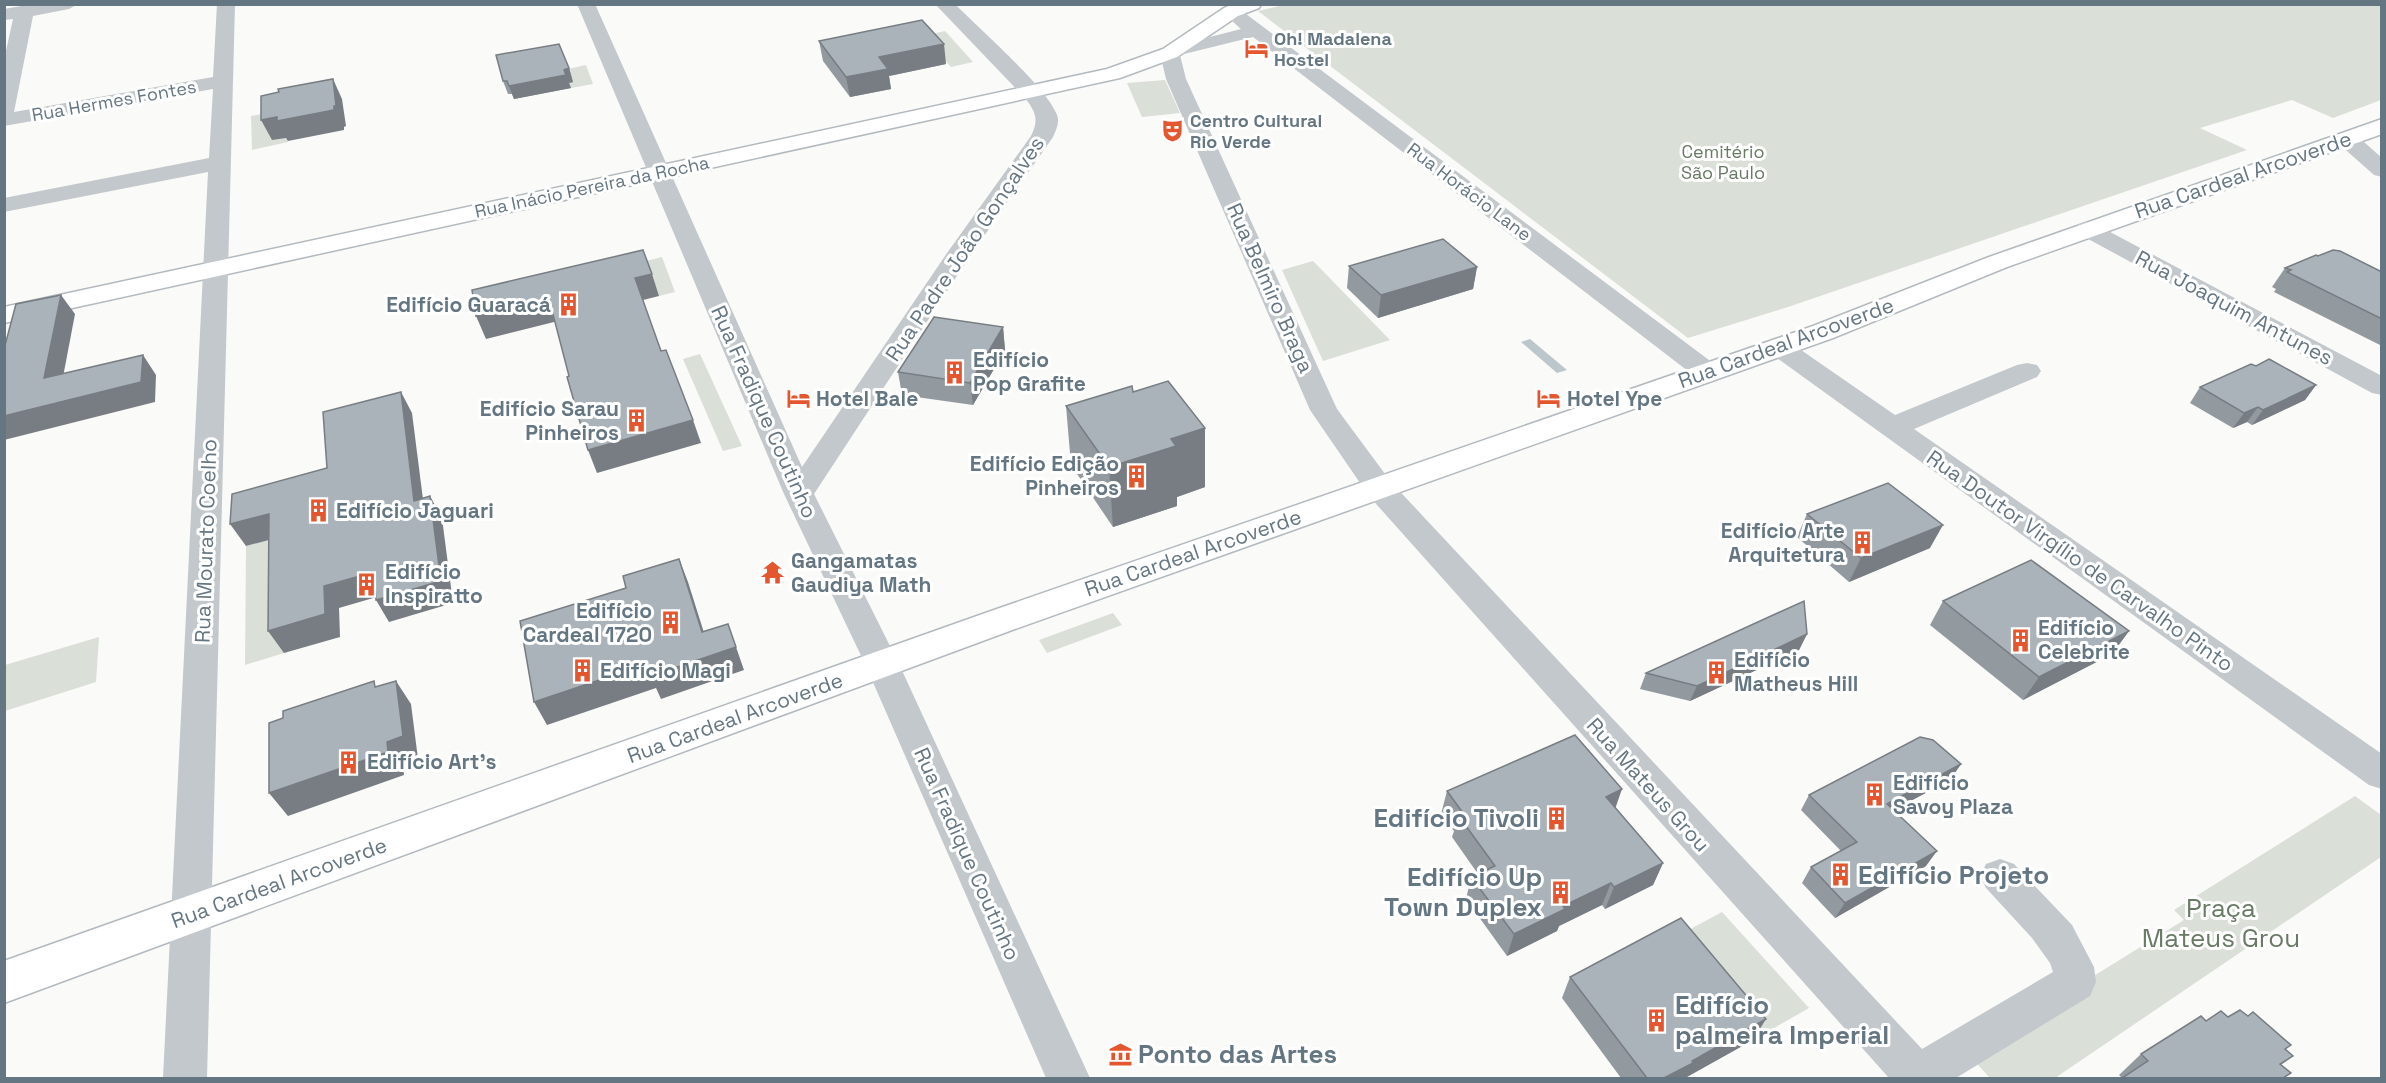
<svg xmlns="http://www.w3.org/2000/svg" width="2386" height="1083" viewBox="0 0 2386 1083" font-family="'Space Grotesk',sans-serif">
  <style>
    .green { fill: #dadfd7 }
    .water { fill: #bbc7cb }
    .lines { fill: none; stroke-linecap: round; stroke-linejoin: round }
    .secondary-casing { stroke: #b3babf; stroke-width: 3 }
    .street { fill: #c3c8cc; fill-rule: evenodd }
    .secondary { fill: #fff; fill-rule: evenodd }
    .wall { fill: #929a9f }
    .shaded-wall { fill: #777d82 }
    .building { fill: #aab3b9; stroke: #777d82; stroke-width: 1.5 }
    .labels { text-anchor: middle; stroke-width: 6; stroke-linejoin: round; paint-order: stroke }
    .far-poi-label { font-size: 18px; font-weight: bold; fill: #657683; stroke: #fff; text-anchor: start }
    .far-street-label { font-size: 18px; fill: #657683; stroke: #fff }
    .far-park-label { font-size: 18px; fill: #687a64; stroke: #fff }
    .street-label { font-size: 21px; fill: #657683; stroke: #fff }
    .poi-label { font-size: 21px; font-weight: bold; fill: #657683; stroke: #fff; text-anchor: start }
    .near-poi-label { font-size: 26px; font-weight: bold; fill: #657683; stroke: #fff; text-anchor: start }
    .near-park-label { font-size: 26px; fill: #687a64; stroke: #fff }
  </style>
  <rect width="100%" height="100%" fill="#fafaf8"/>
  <!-- green -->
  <g class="green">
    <polygon points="1288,4 2381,5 2381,100 2333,118 2292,100 2200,128 2247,150 1788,307 1688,338 1258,11"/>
    <polygon points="945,31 973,62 951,67 923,36"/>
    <polygon points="586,65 593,84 571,88 569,84 573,81 568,69"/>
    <polygon points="1165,80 1180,113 1142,117 1127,83"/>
    <polygon points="289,109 288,142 252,150 251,116"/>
    <polygon points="662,257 675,292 659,296 646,261"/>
    <polygon points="1313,261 1390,340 1323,361 1282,270"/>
    <polygon points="700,354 742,446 723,451 683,359"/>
    <polygon points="283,536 284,653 245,665 246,546"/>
    <polygon points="1113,613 1122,625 1047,653 1039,640"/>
    <polygon points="99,637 96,682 5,711 5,665"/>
    <polygon points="2355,796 2381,815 2381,857 2055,1078 1990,1078 1968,1054 2184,920 2174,910"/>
    <polygon points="1722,912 1809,1008 1753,1040 1670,940"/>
  </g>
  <!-- water -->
  <polygon class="water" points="1530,339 1567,370 1557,373 1521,342"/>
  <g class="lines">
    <defs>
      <g id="secondary">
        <polygon points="1233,4 1261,4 1259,8 1238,16 1177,57 1120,78 4,323 4,307 1107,69 1163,49 1224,8"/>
        <polygon points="2382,119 2382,134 2007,267 1833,338 1015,629 4,1003 4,961 991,611 1813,326 1989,257"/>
      </g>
    </defs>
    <!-- secondary casing -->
    <use href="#secondary" class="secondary-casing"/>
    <!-- street -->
    <g class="street">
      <polygon points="33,4 78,4 69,9 33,16 14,112 213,77 217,4 235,4 207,1078 163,1078 208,172 4,212 4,198 209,158 213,89 4,126 4,60 13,19 4,20 4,9"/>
      <path d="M577,4H595L802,467L947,253L1031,136C1039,120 1036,112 1025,98L935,4H955C978,28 1047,87 1057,115C1060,122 1056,130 1053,137L968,259L814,494L899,664L1090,1078H1046L865,664L784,494Z"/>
      <polygon points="1231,6 1238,8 1717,366 1721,372 1717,378 1707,380 1697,378 1253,37 1180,55 1186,79 1337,409 1391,482 1922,1049 2053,972 2050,963 2032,938 1986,888 1980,876 1986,864 2000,859 2014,864 2072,925 2094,967 2096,982 2090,996 1956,1078 1889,1078 1369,496 1310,410 1166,79 1160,53 1163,49 1241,29 1222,12 1224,8"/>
      <polygon points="2347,133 2355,134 2382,158 2382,177 2374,175 2339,144 2336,139 2339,134"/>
      <polygon points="2087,222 2095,224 2382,376 2382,395 2372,393 2079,234 2075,229 2079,224"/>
      <polygon points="1779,339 1788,341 1895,415 2017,365 2027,363 2037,365 2041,371 2037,377 1914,429 2382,754 2382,789 2369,785 1770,353 1766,347 1770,341"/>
    </g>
    <!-- secondary -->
    <use href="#secondary" class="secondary"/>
  </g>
  <!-- wall -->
  <g class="wall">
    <polygon points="819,41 946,64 889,76 891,89 850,97 823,61"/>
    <polygon points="569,68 573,82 569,83 571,88 514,99 512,94 508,94 503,81"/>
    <polygon points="2318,256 2382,272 2382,346 2274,292 2276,289 2272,287 2285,268"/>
    <polygon points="1349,266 1477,267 1473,289 1378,318 1347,288"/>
    <polygon points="1003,327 1005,350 973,405 902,395 898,372"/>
    <polygon points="2256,366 2316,385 2305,400 2252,425 2247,422 2233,428 2190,403 2200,387"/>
    <polygon points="1133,392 1205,487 1177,497 1177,506 1113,527 1071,465 1066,406"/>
    <polygon points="1807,514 1930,548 1849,582 1797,537"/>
    <polygon points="1943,601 2129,631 2112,654 2023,700 1930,625"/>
    <polygon points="1807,634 1799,650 1690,701 1640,689 1646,673"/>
    <polygon points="1961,764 1950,780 1893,810 1926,866 1835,918 1802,883 1811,867 1841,851 1801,810 1809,795"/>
    <polygon points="1447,791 1615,808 1663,863 1653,885 1605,909 1602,905 1559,926 1557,931 1507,956 1466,899 1471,877 1478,874 1452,837 1454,831 1441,814"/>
    <polygon points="1570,977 1753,1040 1685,1078 1621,1078 1562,998"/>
    <polygon points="2228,1017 2286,1049 2293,1056 2281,1065 2122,1078 2119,1075 2141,1054 2206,1021"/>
  </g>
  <!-- shaded-wall -->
  <g class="shaded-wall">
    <polygon points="944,44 946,64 889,76 891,89 850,97 846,77 879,57"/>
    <polygon points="569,68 573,82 569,83 571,88 514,99 509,86"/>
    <polygon points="333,79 342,99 346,126 344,127 344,130 288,141 286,138 272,140 261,120"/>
    <polygon points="1477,267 1473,289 1378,318 1381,295"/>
    <polygon points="652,274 659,296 643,300 635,278"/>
    <polygon points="61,295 75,314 59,398 44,378"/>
    <polygon points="549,299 558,321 486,339 476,316"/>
    <polygon points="1003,327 1005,350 973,405 970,383"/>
    <polygon points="143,355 156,375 155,402 4,440 4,416"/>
    <polygon points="2316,385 2305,400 2252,425 2263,410"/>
    <polygon points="401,392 412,413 426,523 414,501"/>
    <polygon points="2258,407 2247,422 2233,428 2244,413"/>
    <polygon points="693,420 701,443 597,473 588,450"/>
    <polygon points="1205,428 1205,487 1177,497 1177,506 1113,527 1109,467 1171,439"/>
    <polygon points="430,496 442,518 453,603 389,622 376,600"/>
    <polygon points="269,514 284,536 246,546 230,524"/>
    <polygon points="1943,525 1930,548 1849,582 1861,558"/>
    <polygon points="679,559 688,582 711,655 702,632"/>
    <polygon points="374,572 387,594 339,608 340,637 284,653 268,631 324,586"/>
    <polygon points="728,624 744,670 661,699 656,688 547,725 534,702"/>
    <polygon points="2129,631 2112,654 2023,700 2039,677"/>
    <polygon points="1807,634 1799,650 1690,701 1697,686"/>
    <polygon points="396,681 411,704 418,759 403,765 404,775 288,816 269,793 387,742"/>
    <polygon points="1961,764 1950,780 1877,819 1887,804"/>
    <polygon points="1622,789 1614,812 1606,797"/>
    <polygon points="1937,851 1926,866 1835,918 1845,903"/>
    <polygon points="1663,863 1653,885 1605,909 1614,887"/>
    <polygon points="1611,883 1602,905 1559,926 1557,931 1507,956 1514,934 1563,906"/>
    <polygon points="1766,1019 1753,1040 1685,1078 1664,1078 1692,1061"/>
  </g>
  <!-- building -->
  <g class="building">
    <polygon points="922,20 944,44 879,57 888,69 846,77 819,41"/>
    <polygon points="559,44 569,68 564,70 566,75 509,86 507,81 503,81 496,55"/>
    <polygon points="333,79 336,106 334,106 334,110 277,121 277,117 261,120 261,96 279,92 278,89"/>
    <polygon points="1443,239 1477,267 1381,295 1349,266"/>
    <polygon points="643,250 652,274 635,278 661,351 666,350 693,420 588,450 567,377 569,376 549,299 476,316 472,290"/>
    <polygon points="2333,250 2340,251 2382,272 2382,319 2287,272 2291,270 2285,268 2316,255 2318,256"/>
    <polygon points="61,295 44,378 143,355 141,382 4,416 4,349 16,304"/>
    <polygon points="934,317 1003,327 970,383 898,372"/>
    <polygon points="2269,359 2316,385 2263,410 2258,407 2244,413 2200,387 2251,364 2256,366"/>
    <polygon points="1168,381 1205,428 1171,439 1176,446 1109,467 1066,406 1132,386 1133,392"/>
    <polygon points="401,392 414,501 430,496 441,581 376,600 374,572 324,586 325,614 268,631 269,514 230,524 232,494 327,468 323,412"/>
    <polygon points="1888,483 1943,525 1861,558 1807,514"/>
    <polygon points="679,559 702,632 728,624 736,647 651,676 647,664 534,702 520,621 626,588 623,576"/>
    <polygon points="2031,560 2129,631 2039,677 1943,601"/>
    <polygon points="1804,601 1807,634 1697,686 1646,673"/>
    <polygon points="374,681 375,687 396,681 403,736 387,742 388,752 269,793 269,723 283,718 283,711"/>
    <polygon points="1575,735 1622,789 1606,797 1663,863 1614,887 1611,883 1563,906 1565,909 1514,934 1471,877 1495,866 1458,815 1463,813 1447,791"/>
    <polygon points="1920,737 1933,740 1961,764 1887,804 1937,851 1845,903 1811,867 1857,842 1809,795"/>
    <polygon points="1681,918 1766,1019 1692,1061 1693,1063 1664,1078 1647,1078 1570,977"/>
    <polygon points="2240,1010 2248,1016 2253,1012 2291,1045 2285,1049 2293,1056 2280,1064 2291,1073 2283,1078 2122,1078 2148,1061 2141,1054 2201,1016 2206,1021 2221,1011 2228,1017"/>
  </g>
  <!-- icons -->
  <defs>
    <symbol id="hotel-bare" viewBox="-9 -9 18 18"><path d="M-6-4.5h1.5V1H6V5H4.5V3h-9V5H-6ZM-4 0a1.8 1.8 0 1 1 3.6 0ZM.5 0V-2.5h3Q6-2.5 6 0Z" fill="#e4572e" stroke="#fff" stroke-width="2.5" paint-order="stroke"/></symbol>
    <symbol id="theatre-bare" viewBox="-9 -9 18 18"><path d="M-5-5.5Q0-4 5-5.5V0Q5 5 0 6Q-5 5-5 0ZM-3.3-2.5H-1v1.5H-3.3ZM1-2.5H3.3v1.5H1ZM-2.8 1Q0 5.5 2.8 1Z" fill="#e4572e" stroke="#fff" stroke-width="2.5" paint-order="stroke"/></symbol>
    <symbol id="building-bare" viewBox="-9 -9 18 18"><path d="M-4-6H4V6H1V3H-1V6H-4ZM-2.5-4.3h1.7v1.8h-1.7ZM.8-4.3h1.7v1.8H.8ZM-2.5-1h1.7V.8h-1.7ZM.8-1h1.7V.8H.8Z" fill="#e4572e" stroke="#fff" stroke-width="2.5" paint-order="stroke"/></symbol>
    <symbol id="temple-bare" viewBox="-9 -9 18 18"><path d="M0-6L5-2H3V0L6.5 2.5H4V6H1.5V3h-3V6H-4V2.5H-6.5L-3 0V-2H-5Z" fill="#e4572e" stroke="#fff" stroke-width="2.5" paint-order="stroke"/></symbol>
    <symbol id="museum-bare" viewBox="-9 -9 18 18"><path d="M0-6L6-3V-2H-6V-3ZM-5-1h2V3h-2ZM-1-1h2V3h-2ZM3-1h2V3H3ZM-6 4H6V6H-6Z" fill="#e4572e" stroke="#fff" stroke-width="2.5" paint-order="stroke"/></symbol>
  </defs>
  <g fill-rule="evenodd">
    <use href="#hotel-bare" x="1240" y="32" width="33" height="33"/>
    <use href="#theatre-bare" x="1156" y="114" width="33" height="33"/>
    <use href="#building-bare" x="552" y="288" width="33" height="33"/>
    <use href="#building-bare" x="938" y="356" width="33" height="33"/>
    <use href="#hotel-bare" x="782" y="382" width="33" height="33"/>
    <use href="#hotel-bare" x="1532" y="382" width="33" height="33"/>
    <use href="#building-bare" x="620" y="404" width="33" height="33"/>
    <use href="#building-bare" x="1120" y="460" width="33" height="33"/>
    <use href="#building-bare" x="302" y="494" width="33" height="33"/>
    <use href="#building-bare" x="1846" y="526" width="33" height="33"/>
    <use href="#temple-bare" x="756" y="556" width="33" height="33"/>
    <use href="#building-bare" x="350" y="568" width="33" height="33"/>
    <use href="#building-bare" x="654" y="606" width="33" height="33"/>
    <use href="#building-bare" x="2004" y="624" width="33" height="33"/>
    <use href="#building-bare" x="566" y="654" width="33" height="33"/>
    <use href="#building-bare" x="1700" y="656" width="33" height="33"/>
    <use href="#building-bare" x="332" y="746" width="33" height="33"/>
    <use href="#building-bare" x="1858" y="778" width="33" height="33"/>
    <use href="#building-bare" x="1540" y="802" width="33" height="33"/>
    <use href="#building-bare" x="1824" y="858" width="33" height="33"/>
    <use href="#building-bare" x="1544" y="876" width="33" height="33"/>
    <use href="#building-bare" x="1640" y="1004" width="33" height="33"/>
    <use href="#museum-bare" x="1104" y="1038" width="33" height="33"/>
  </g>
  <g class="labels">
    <!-- far-poi labels -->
    <g class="far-poi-label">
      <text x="1274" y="45">Oh! Madalena<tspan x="1274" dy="21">Hostel</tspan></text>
      <text x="1190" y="127">Centro Cultural<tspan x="1190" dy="21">Rio Verde</tspan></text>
    </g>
    <!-- far-street labels -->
    <g class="far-street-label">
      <text transform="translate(114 101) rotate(-10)" y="6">Rua Hermes Fontes</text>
      <text transform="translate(592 187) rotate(-12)" y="6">Rua Inácio Pereira da Rocha</text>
      <text transform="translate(1469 192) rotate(37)" y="6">Rua Horácio Lane</text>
    </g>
    <!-- far-park labels -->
    <g class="far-park-label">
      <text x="1723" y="158">Cemitério<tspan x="1723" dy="21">São Paulo</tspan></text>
    </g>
    <!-- street labels -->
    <g class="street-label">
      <text transform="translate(2243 175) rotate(-19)" y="7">Rua Cardeal Arcoverde</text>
      <text transform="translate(965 249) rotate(-56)" y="7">Rua Padre João Gonçalves</text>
      <text transform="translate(1270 288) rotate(66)" y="7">Rua Belmiro Braga</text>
      <text transform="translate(2234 308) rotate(28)" y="7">Rua Joaquim Antunes</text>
      <text transform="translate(1786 343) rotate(-20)" y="7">Rua Cardeal Arcoverde</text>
      <text transform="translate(764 412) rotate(66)" y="7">Rua Fradique Coutinho</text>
      <text transform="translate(206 541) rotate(-88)" y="7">Rua Mourato Coelho</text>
      <text transform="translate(1193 553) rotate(-19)" y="7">Rua Cardeal Arcoverde</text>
      <text transform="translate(2080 561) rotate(35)" y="7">Rua Doutor Virgílio de Carvalho Pinto</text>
      <text transform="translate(735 718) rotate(-20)" y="7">Rua Cardeal Arcoverde</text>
      <text transform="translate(1648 785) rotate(48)" y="7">Rua Mateus Grou</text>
      <text transform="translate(967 854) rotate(66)" y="7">Rua Fradique Coutinho</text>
      <text transform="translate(279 883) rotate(-20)" y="7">Rua Cardeal Arcoverde</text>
    </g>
    <!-- poi labels -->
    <g class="poi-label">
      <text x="551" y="312" text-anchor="end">Edifício Guaracá</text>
      <text x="973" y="367">Edifício<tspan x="973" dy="24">Pop Grafite</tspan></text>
      <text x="816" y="406">Hotel Bale</text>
      <text x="1567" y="406">Hotel Ype</text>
      <text x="619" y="416" text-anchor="end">Edifício Sarau<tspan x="619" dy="24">Pinheiros</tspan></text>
      <text x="1119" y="471" text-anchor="end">Edifício Edição<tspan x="1119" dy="24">Pinheiros</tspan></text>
      <text x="336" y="518">Edifício Jaguari</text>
      <text x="1845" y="538" text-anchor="end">Edifício Arte<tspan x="1845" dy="24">Arquitetura</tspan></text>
      <text x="791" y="568">Gangamatas<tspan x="791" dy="24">Gaudiya Math</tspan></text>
      <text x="385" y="579">Edifício<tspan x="385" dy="24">Inspiratto</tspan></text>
      <text x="652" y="618" text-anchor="end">Edifício<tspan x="652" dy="24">Cardeal 1720</tspan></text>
      <text x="2038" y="635">Edifício<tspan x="2038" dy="24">Celebrite</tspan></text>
      <text x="1734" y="667">Edifício<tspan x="1734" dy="24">Matheus Hill</tspan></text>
      <text x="600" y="678">Edifício Magi</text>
      <text x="367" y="769">Edifício Art's</text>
      <text x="1893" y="790">Edifício<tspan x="1893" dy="24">Savoy Plaza</tspan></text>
    </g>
    <!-- near-poi labels -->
    <g class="near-poi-label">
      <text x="1539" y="827" text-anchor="end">Edifício Tivoli</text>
      <text x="1858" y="884">Edifício Projeto</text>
      <text x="1542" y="886" text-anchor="end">Edifício Up<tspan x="1542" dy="30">Town Duplex</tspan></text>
      <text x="1675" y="1014">Edifício<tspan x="1675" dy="30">palmeira Imperial</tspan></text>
      <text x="1138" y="1063">Ponto das Artes</text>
    </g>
    <!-- near-park labels -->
    <g class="near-park-label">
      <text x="2221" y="917">Praça<tspan x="2221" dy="30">Mateus Grou</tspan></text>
    </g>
  </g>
  <!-- border -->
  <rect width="2386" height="1083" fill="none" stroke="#657683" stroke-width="12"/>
</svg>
